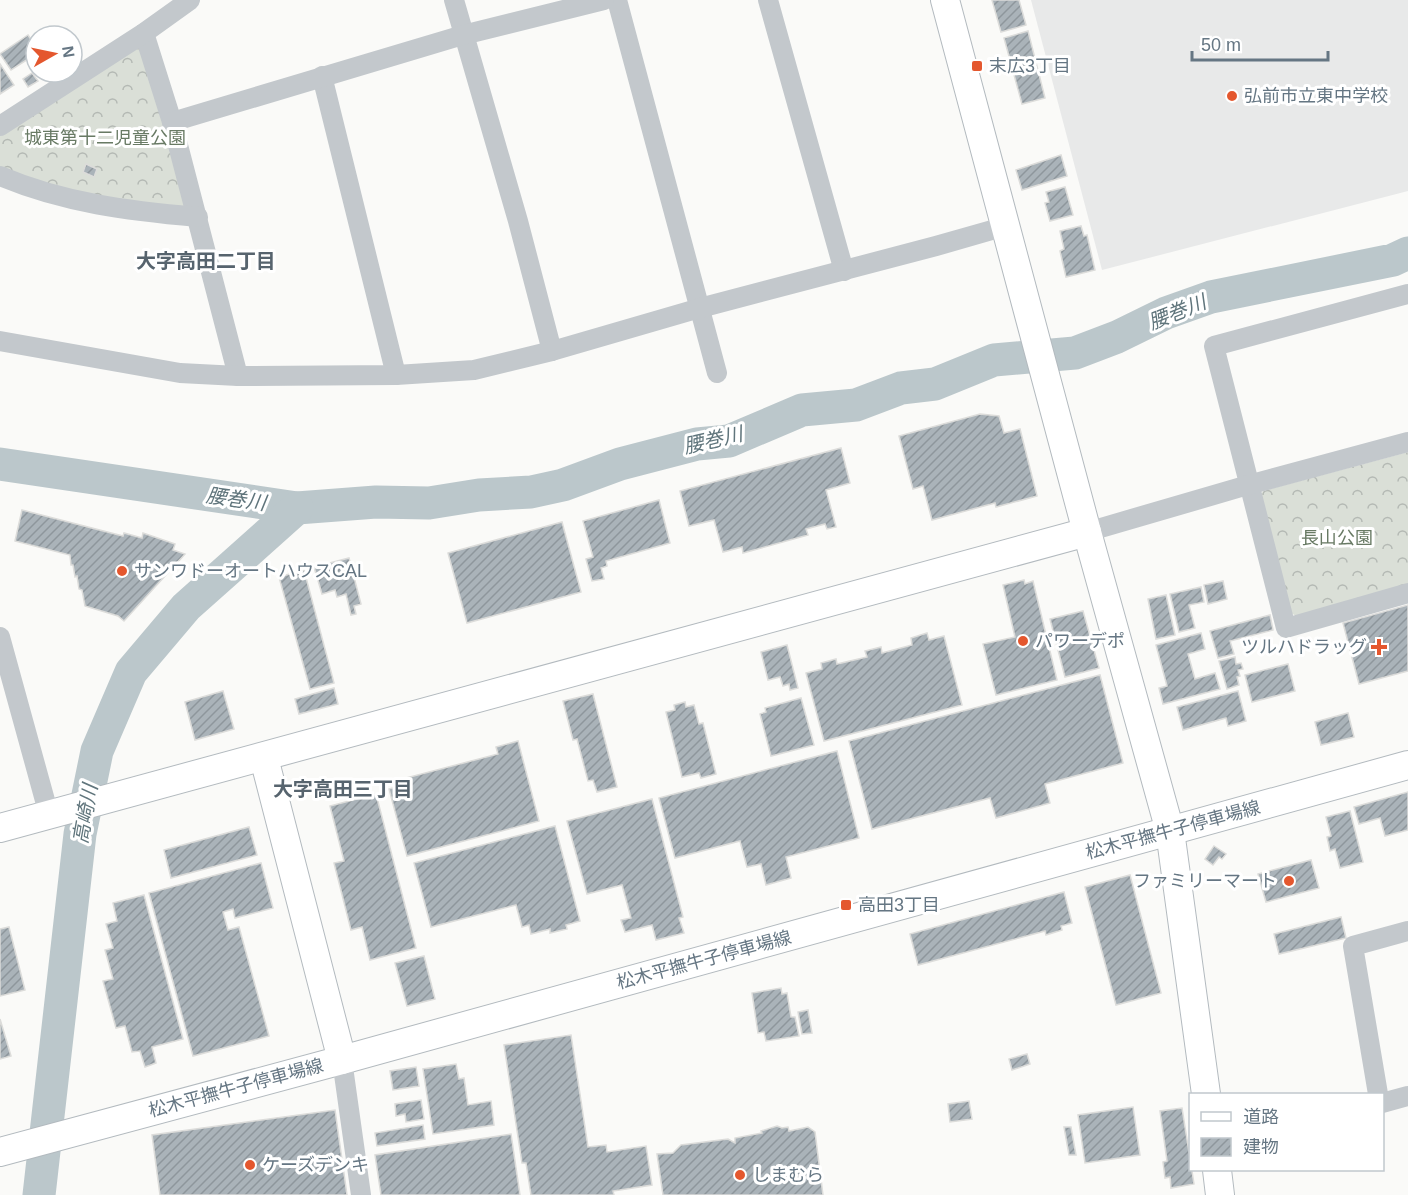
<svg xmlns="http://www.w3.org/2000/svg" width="1408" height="1195" viewBox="0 0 1408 1195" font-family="Arial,'Noto Sans JP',sans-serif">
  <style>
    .built { fill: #e8e9e9 }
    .forest { fill: url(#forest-crowns) }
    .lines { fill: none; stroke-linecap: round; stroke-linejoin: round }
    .river { stroke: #bbc7cb; stroke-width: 33 }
    .building { fill: url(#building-hatch); stroke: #dcdcda; stroke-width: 1.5 }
    .secondary-casing { stroke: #b3babf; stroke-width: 30 }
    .street { stroke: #c3c8cc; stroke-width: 20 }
    .secondary { stroke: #fff; stroke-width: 28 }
    .poi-dot { fill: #e4572e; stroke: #fff; stroke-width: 2 }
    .labels { text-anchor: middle; stroke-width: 6; stroke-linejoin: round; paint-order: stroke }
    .poi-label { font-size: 18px; fill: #657683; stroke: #fff; text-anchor: start }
    .park-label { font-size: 18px; fill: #687a64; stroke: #fff }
    .street-label { font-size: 18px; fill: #657683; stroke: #fff }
    .neighbourhood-label { font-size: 20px; font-weight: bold; fill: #57646e; stroke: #fff }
    .water-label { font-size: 20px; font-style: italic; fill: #60757c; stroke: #fff }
  </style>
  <defs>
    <pattern id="forest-crowns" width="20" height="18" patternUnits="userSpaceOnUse" patternTransform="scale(1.5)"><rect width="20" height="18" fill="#dadfd7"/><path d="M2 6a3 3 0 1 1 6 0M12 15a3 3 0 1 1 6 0" fill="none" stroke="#b4b9b4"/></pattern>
    <pattern id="building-hatch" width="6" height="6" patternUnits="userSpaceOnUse" patternTransform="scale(1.5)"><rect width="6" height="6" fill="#aab3b9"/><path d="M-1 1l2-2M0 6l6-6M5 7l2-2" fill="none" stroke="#8e969c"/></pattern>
  </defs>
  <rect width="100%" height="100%" fill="#fafaf8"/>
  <!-- built -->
  <polygon class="built" points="1031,0 1408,0 1408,191 1102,270"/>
  <!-- forest -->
  <g class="forest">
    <polygon points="142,41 187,205 182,212 91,197 0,168 0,136"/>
    <polygon points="1408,452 1408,586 1298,617 1289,612 1258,500 1263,491"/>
  </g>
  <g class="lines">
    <!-- river -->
    <g class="river">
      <polyline points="0,464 297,508 376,502 429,503 479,495 531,492 563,485 620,464 697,444 729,441 802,410 856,405 901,388 935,384 994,360 1075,353 1117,337 1166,313 1211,297 1393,260 1408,253"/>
      <polyline points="39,1195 80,834 97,751 131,672 186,607 297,508"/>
    </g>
  </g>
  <!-- building -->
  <g class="building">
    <polygon points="992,0 1019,0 1026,25 1001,32"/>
    <polygon points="1028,31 1045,98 1022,104 1004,38"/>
    <polygon points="28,35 36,47 36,54 11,70 0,54"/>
    <polygon points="0,64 14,85 0,94"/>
    <polygon points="32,73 38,81 28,87 23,79"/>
    <polygon points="1061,155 1067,176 1022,190 1016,170"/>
    <polygon points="86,164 97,169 94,177 83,172"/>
    <polygon points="1065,187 1073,215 1050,221 1045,203 1049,202 1046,192"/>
    <polygon points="1081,226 1084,236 1087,235 1095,270 1066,277 1060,251 1064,249 1060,231"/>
    <polygon points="980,414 999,416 1004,433 1020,429 1037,496 996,507 995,503 932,520 923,486 913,489 899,436"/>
    <polygon points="841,448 850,483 826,490 836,527 827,529 825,524 806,529 808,535 743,553 742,547 723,552 714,520 689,526 680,491"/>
    <polygon points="659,500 670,543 606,561 607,566 601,568 604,579 592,581 586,559 593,557 583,521"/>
    <polygon points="22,510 123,536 124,533 142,538 143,533 175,544 173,550 185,554 124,621 118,616 85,606 82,590 79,589 77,576 75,577 73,565 71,565 70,555 15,541"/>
    <polygon points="562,522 581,592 467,623 448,553"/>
    <polygon points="349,558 361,604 354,606 356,614 351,615 346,594 337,597 335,590 322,594 314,567"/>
    <polygon points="304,570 334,683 310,689 279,577"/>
    <polygon points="1024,580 1025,584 1033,581 1057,680 996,695 983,644 1015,637 1003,585"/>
    <polygon points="1223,581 1227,599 1208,604 1204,585"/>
    <polygon points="1201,587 1204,602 1189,605 1195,628 1179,632 1170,594"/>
    <polygon points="1166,595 1175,635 1156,639 1148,599"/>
    <polygon points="1408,605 1408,671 1359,684 1343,623"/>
    <polygon points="1083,611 1099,668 1065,677 1050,619"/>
    <polygon points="1270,615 1273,630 1230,641 1234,654 1218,658 1210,631"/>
    <polygon points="927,633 929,640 944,636 962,705 824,741 806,673 822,669 821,663 836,659 837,664 867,657 865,651 881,647 882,653 912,645 911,638"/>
    <polygon points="1201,633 1205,649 1188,654 1195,679 1215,673 1220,689 1163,704 1159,688 1167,686 1156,645"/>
    <polygon points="787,645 798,688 790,690 789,684 783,686 780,677 768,680 761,652"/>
    <polygon points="1235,657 1236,664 1241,663 1243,669 1238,670 1240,676 1237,677 1239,685 1227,689 1219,661"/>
    <polygon points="1288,664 1295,691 1252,702 1245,675"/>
    <polygon points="1100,675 1123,763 1045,784 1050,803 996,818 990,798 872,829 849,741"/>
    <polygon points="334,688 338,704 299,714 295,699"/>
    <polygon points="223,691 234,729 195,740 185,702"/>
    <polygon points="1238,691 1246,721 1228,726 1226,718 1183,730 1177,707"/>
    <polygon points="593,694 617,787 597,792 593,780 588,781 577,739 573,740 563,701"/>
    <polygon points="801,698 814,745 771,756 760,714 766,712 765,708"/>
    <polygon points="685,702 686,707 694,705 699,724 703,723 716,774 701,778 699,773 682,777 666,712 675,710 674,705"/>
    <polygon points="1348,713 1354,737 1321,745 1315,722"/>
    <polygon points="518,741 539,821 407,856 389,789 407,784 406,778 498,754 496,747"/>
    <polygon points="837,751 859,838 786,857 791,878 766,885 761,864 747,867 740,841 675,858 659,798"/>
    <polygon points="1408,792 1408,830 1385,836 1380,818 1359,824 1354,807"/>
    <polygon points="376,794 416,948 370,960 362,927 351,930 334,863 344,861 330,806"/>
    <polygon points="652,799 683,917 679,918 684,933 656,940 652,925 625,932 621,920 631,918 622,885 587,894 567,821"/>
    <polygon points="1350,811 1363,862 1340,868 1335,849 1330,851 1327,837 1331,836 1326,817"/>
    <polygon points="555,826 580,921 566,925 567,929 550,933 550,929 531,934 529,925 522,927 516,905 431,927 414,863"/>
    <polygon points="249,827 257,855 171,878 164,850"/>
    <polygon points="1214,846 1226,854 1222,859 1219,857 1213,865 1205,859"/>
    <polygon points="1311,860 1319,888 1266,902 1258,874"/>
    <polygon points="261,863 273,908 235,918 233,909 223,912 228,930 239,927 269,1036 193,1056 149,893"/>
    <polygon points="1130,875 1161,993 1116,1005 1085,887"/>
    <polygon points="1064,892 1072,923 1061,926 1062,930 1046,935 1045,931 918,965 910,934"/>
    <polygon points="144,895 183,1039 152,1047 156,1063 145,1067 140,1051 132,1052 125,1026 116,1028 103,981 113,979 105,950 113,948 106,924 117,921 113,903"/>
    <polygon points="1341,917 1346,938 1279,954 1274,934"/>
    <polygon points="9,927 25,990 0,996 0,929"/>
    <polygon points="424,956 435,999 407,1006 395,963"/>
    <polygon points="781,988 782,994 787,993 791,1017 795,1017 799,1036 766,1041 764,1032 758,1033 752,993"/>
    <polygon points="808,1010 812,1033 802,1034 798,1012"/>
    <polygon points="0,1019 11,1056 0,1059"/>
    <polygon points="571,1035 588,1147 606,1145 607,1152 646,1146 652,1185 613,1191 614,1195 531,1195 526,1163 522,1163 504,1045"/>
    <polygon points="1027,1054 1030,1064 1012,1070 1009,1059"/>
    <polygon points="456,1064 459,1079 464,1078 468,1105 491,1101 494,1125 433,1134 423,1069"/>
    <polygon points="416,1067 419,1086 393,1090 390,1071"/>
    <polygon points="421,1100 424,1119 406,1122 405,1114 396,1116 395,1104"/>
    <polygon points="969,1101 972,1119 950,1122 948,1104"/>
    <polygon points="1133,1107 1140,1155 1085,1163 1078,1115"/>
    <polygon points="1182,1108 1194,1184 1171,1188 1170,1177 1165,1178 1163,1162 1167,1161 1160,1111"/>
    <polygon points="335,1110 347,1195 160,1195 152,1135"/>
    <polygon points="423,1125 425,1139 377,1146 375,1133"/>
    <polygon points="777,1126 782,1128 788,1127 789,1131 808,1127 815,1132 823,1195 663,1195 657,1154 673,1153 681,1145 728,1139 735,1143 735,1138 762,1133 761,1131"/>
    <polygon points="1064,1127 1071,1127 1076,1155 1069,1155"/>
    <polygon points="511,1134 520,1195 381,1195 375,1155"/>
  </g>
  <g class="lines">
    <defs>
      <g id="secondary">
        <polyline points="945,0 1087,532 1170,831 1206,1094"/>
        <polyline points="264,758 342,1060"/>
        <polyline points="0,828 1087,532"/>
        <polyline points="0,1152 342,1060 1408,765"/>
        <polyline points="1217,1170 1220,1195"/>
      </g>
    </defs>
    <!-- secondary casing -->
    <use href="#secondary" class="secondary-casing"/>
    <!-- street -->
    <g class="street">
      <polyline points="454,0 518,221 552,351"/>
      <polyline points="617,0 717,373"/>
      <polyline points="768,0 844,271"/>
      <polyline points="144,33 172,122 238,376"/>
      <polyline points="322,76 396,375"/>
      <polyline points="172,122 463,35 604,0"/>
      <polyline points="0,126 144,33 190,0"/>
      <path d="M0,176C63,203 130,211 198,217"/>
      <polyline points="1408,294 1214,346 1286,628 1408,593"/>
      <polyline points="0,341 180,373 238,376 396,375 474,370 552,351 700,308 936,246 1006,226"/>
      <polyline points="1087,532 1248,485 1408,442"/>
      <polyline points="0,637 49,815"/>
      <polyline points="342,1060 361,1195"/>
      <polyline points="1378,1094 1353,946 1408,931"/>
      <polyline points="1382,1103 1408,1096"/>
    </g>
    <!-- secondary -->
    <use href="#secondary" class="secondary"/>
  </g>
  <!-- markers -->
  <g class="poi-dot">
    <rect x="971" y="60" width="12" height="12" rx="3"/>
    <circle cx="1232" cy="96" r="6"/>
    <circle cx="122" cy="571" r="6"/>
    <circle cx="1023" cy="641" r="6"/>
    <path d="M1376 638h6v6h6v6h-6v6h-6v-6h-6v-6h6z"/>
    <circle cx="1289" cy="881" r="6"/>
    <rect x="840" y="899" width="12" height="12" rx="3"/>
    <circle cx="250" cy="1165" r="6"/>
    <circle cx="740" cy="1175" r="6"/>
  </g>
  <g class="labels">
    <!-- poi labels -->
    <g class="poi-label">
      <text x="989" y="72">末広3丁目</text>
      <text x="1244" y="102">弘前市立東中学校</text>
      <text x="134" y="577">サンワドーオートハウスCAL</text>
      <text x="1035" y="647">パワーデポ</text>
      <text x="1367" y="653" text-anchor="end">ツルハドラッグ</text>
      <text x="1277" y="887" text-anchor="end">ファミリーマート</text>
      <text x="858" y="911">高田3丁目</text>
      <text x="262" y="1171">ケーズデンキ</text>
      <text x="752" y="1181">しまむら</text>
    </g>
    <!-- park labels -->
    <g class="park-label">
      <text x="105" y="144">城東第十二児童公園</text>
      <text x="1337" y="544">長山公園</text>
    </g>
    <!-- street labels -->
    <g class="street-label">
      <text transform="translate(1173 830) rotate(-15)" y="6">松木平撫牛子停車場線</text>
      <text transform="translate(704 960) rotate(-15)" y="6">松木平撫牛子停車場線</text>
      <text transform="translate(236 1088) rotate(-15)" y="6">松木平撫牛子停車場線</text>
    </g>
    <!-- neighbourhood labels -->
    <g class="neighbourhood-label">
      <text x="206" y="268">大字高田二丁目</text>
      <text x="343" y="796">大字高田三丁目</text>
    </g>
    <!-- water labels -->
    <g class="water-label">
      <text transform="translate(1177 312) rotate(-22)" y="7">腰巻川</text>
      <text transform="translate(713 440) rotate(-13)" y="7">腰巻川</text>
      <text transform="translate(236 499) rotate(8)" y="7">腰巻川</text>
      <text transform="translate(85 814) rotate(-80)" y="7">高崎川</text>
    </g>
  </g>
  <!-- legend -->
  <rect x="1189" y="1093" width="195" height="78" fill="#ffffff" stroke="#c1c8cd" stroke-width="1.5"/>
  <rect x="1201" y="1112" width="30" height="9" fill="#ffffff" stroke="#c1c8cd" stroke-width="1.5"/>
  <text x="1243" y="1123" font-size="18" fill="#657683">道路</text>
  <rect x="1201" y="1138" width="30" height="18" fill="url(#building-hatch)" stroke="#c1c8cd" stroke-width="1.5"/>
  <text x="1243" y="1153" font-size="18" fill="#657683">建物</text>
  <!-- north arrow -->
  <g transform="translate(54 54) rotate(81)"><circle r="28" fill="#ffffff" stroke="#c1c8cd" stroke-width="1.5"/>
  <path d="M0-4.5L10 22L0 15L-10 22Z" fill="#e4572e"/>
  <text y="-9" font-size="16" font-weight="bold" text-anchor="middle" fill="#657683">N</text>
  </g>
  <!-- scale -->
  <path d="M1192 51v9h136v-9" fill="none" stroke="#657683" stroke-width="3"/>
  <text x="1201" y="51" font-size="18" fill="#657683" stroke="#ffffff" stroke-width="4.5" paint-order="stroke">50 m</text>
</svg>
